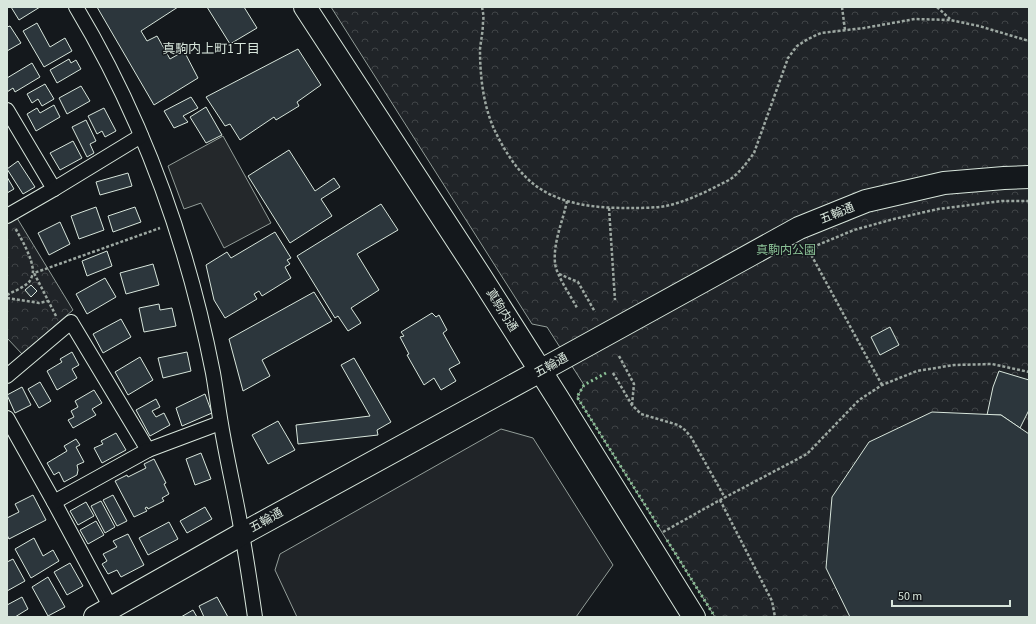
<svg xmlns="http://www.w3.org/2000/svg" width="1036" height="624" viewBox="0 0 1036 624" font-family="'Source Sans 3','Noto Sans JP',sans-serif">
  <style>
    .park { fill: url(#park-crowns); stroke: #939e99 }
    .pitch { fill: #202428; stroke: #939e99 }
    .parking { fill: #24282b; stroke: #939e99 }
    .building { fill: #2c363c; stroke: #d8e6dc }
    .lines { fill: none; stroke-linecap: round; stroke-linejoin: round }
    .street-casing { stroke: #d8e6dc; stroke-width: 16 }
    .primary-casing { stroke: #d8e6dc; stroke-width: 24 }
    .highway-casing { stroke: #d8e6dc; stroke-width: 24 }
    .path { stroke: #9da8a2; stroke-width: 2.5; stroke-dasharray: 3 2; stroke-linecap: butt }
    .street { stroke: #14181c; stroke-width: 14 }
    .primary { stroke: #14181c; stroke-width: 22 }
    .highway { stroke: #14181c; stroke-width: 22 }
    .hedge { stroke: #8ac095; stroke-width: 3; stroke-dasharray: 2 3; stroke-linecap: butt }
    .labels { text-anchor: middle; stroke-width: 3; stroke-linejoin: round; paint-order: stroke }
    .street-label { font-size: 12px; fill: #d8e6dc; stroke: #14181c }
    .park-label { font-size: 12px; fill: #8ac095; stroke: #14181c }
    .neighbourhood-label { font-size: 13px; fill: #d8e6dc; stroke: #14181c }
  </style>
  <defs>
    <pattern id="park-crowns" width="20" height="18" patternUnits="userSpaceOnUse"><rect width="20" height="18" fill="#202428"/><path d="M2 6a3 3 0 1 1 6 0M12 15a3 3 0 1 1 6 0" fill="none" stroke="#404447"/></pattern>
  </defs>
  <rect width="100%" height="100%" fill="#14181c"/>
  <!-- park -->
  <g class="park">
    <polygon points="331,7 1029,7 1029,617 715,617 577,397 584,385 547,327 532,324"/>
    <polygon points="17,218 73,310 22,354 7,338 7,223"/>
  </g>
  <!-- pitch -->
  <polygon class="pitch" points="501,429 533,438 613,565 576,617 297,617 275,570 280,554"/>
  <!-- parking -->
  <polygon class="parking" points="223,136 271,223 224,248 201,203 184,209 168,166"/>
  <!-- building -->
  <g class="building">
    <polygon points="11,7 40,7 19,20"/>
    <polygon points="97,7 178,7 141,31 147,41 157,36 170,59 184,51 198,78 154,105"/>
    <polygon points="207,7 244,7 257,28 230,44"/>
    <polygon points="37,23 50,47 65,38 72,51 44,67 23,31"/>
    <polygon points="10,26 21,43 7,51 7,27"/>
    <polygon points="298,49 321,85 297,102 299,106 276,120 274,117 240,140 230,124 225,126 206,97"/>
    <polygon points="69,59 71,63 76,60 81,69 57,83 50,70"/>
    <polygon points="32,63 40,77 15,92 13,88 7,92 7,78"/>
    <polygon points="45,84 54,99 42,106 38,99 32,103 27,94"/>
    <polygon points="81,86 90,101 67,114 59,98"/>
    <polygon points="191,97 198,108 183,116 188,122 174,128 164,111"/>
    <polygon points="54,105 60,117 36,131 27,114 37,108 40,113"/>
    <polygon points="206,107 222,135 206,143 190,117"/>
    <polygon points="104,108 116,131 105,137 102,131 97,134 88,116"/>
    <polygon points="86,120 96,141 90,144 94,153 87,157 72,127"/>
    <polygon points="73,141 82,158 60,170 50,153"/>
    <polygon points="289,150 315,191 334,178 340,187 321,199 332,216 290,243 248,176"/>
    <polygon points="18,161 35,187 23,194 7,169"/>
    <polygon points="128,173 132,186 100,195 96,182"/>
    <polygon points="7,177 14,189 7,193"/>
    <polygon points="381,204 398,230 357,254 379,290 351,308 361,323 348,331 338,316 335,318 297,256"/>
    <polygon points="96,207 104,230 79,239 71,216"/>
    <polygon points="135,207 141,222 113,232 108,216"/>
    <polygon points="60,222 70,244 49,255 38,233"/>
    <polygon points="275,232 291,258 287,260 290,264 285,267 291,278 262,296 259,291 254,294 257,299 225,318 214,300 206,265 227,252 231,258"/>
    <polygon points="107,251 112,266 87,276 82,261"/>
    <polygon points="153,264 159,285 126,294 120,273"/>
    <polygon points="105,278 116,297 87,314 76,294"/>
    <polygon points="31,285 37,291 31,297 25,290"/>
    <polygon points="314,292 332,321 262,360 270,376 243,391 229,339"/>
    <polygon points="159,304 160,310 172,308 176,326 144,332 139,308"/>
    <polygon points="432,313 436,317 439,315 447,330 443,333 460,363 449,369 456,381 441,390 434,378 424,385 407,355 409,354 400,337 404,336 401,332"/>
    <polygon points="121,319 131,337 103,353 93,334"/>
    <polygon points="890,327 899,345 880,355 871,337"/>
    <polygon points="72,352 79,365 72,369 77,378 57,390 47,371 62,362 60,359"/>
    <polygon points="187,352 191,371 163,378 158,358"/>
    <polygon points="140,357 153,380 128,395 115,372"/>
    <polygon points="354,358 391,422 377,430 378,435 298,444 296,425 370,416 341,365"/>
    <polygon points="999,371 1029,380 1029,410 1020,428 1001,415 987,415 993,387"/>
    <polygon points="40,382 51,401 39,408 28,389"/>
    <polygon points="22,387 31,405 15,413 7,395"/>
    <polygon points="94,390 102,403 92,409 96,415 73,428 68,420 74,417 71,411 78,407 75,401"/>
    <polygon points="205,394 212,413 182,426 176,408"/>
    <polygon points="156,399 160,407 152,411 156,417 164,413 170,425 150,436 136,410"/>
    <polygon points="932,412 1001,415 1029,434 1029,617 850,617 826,568 832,497 869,442"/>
    <polygon points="278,421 295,450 268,464 252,435"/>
    <polygon points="116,433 126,450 102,463 94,448 103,444 101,441"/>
    <polygon points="76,439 80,445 76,447 84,462 77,465 78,470 77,475 64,482 59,472 54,475 47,463 67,451 64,446"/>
    <polygon points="201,453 211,479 195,485 186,459"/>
    <polygon points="154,459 166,483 164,484 169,494 162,498 164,501 148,509 147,507 145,508 147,511 134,517 115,481 127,475 128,477 146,468 144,464"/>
    <polygon points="33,495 46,520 9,539 7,535 7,518 19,512 15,504"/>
    <polygon points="113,495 127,521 117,526 103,500"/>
    <polygon points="101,501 115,527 105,533 91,506"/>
    <polygon points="86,502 94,516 78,525 70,511"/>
    <polygon points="205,507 212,519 187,533 180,521"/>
    <polygon points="96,521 104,535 88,544 80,530"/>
    <polygon points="169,522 178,539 148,555 139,538"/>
    <polygon points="128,534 144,565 121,577 117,570 108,574 102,564 107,561 103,554 117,547 113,541"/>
    <polygon points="34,538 43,556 53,550 59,561 31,578 15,549"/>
    <polygon points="13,559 25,581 7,591 7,562"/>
    <polygon points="70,563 83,586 67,595 54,572"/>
    <polygon points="48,577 65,607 48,616 32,587"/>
    <polygon points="22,597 28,609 15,617 7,617 7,605"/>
    <polygon points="217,597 228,617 204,617 199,606"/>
    <polygon points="193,610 197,617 181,617"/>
  </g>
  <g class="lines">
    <defs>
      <g id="street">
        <path d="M76,7C143,119 188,245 213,373C216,390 218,407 221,424C227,461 236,497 242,534C247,562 251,589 255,617"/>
        <polyline points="7,110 54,189"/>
        <polyline points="7,216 54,189 141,136"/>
        <polyline points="7,376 71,322 148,450 220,423"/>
        <polyline points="7,418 54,502 111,608"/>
        <polyline points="54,502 148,450"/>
      </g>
      <polyline id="primary" points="95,617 242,534 540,371 799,228 866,201 944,183 1004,178 1029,177"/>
      <polyline id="highway" points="305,7 479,274 557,397 694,617"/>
    </defs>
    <!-- street casing -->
    <use href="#street" class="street-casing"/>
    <!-- primary casing -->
    <use href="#primary" class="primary-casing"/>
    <!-- highway casing -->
    <use href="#highway" class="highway-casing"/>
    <!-- path -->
    <g class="path">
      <path d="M482,7C483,12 484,17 483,22C483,31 481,40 480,49C480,76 483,104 494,129C504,150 519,175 539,188C566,206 599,208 630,208C641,208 654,208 666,206C684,202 702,194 719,185C723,183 728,181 732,178C741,171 748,161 754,153L788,58L797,46L808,39L821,33L864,28L915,19L950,20L979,26L1029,41"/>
      <polyline points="842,7 845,30"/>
      <polyline points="937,7 950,19"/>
      <path d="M567,201C563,221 553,242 555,263C556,275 571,296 577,308"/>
      <polyline points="609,208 615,300"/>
      <polyline points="559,274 578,282 595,312"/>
      <path d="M7,295C14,291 23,288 29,282C31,280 33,274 33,271C32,257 22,240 15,228"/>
      <polyline points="7,298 39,303 48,301"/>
      <polyline points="56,316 34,273 160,228"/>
      <polyline points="619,356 634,384 632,405"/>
      <polyline points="613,373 632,405 641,414 678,425 685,430 691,437 725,498"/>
      <polyline points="882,385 808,249 854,230 894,219 938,209 1002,201 1029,201"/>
      <polyline points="720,500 772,601 775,617"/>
      <polyline points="663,532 720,500 807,454 859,400 882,385 917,371 954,365 992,364 1029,372"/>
    </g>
    <!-- street -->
    <use href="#street" class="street"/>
    <!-- primary -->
    <use href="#primary" class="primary"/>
    <!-- highway -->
    <use href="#highway" class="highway"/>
    <!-- hedge -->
    <g class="hedge">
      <polyline points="606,373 584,385 577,397 659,527"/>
      <polyline points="667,540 715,617"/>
    </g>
  </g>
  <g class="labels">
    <!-- street labels -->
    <g class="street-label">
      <text transform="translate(837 213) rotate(-22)" y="4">五輪通</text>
      <text transform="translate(502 310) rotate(58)" y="4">真駒内通</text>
      <text transform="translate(551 365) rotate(-29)" y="4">五輪通</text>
      <text transform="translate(266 520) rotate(-29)" y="4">五輪通</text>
    </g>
    <!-- park labels -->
    <g class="park-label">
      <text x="786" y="254">真駒内公園</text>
    </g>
    <!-- neighbourhood labels -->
    <g class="neighbourhood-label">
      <text x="211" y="53">真駒内上町1丁目</text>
    </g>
  </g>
  <!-- border -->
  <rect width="1036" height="624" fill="none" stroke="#d8e6dc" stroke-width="16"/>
  <!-- scale -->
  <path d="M892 600v6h118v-6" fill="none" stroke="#d8e6dc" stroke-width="2"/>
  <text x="898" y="600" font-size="12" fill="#d8e6dc" stroke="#14181c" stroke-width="3" paint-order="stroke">50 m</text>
</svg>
